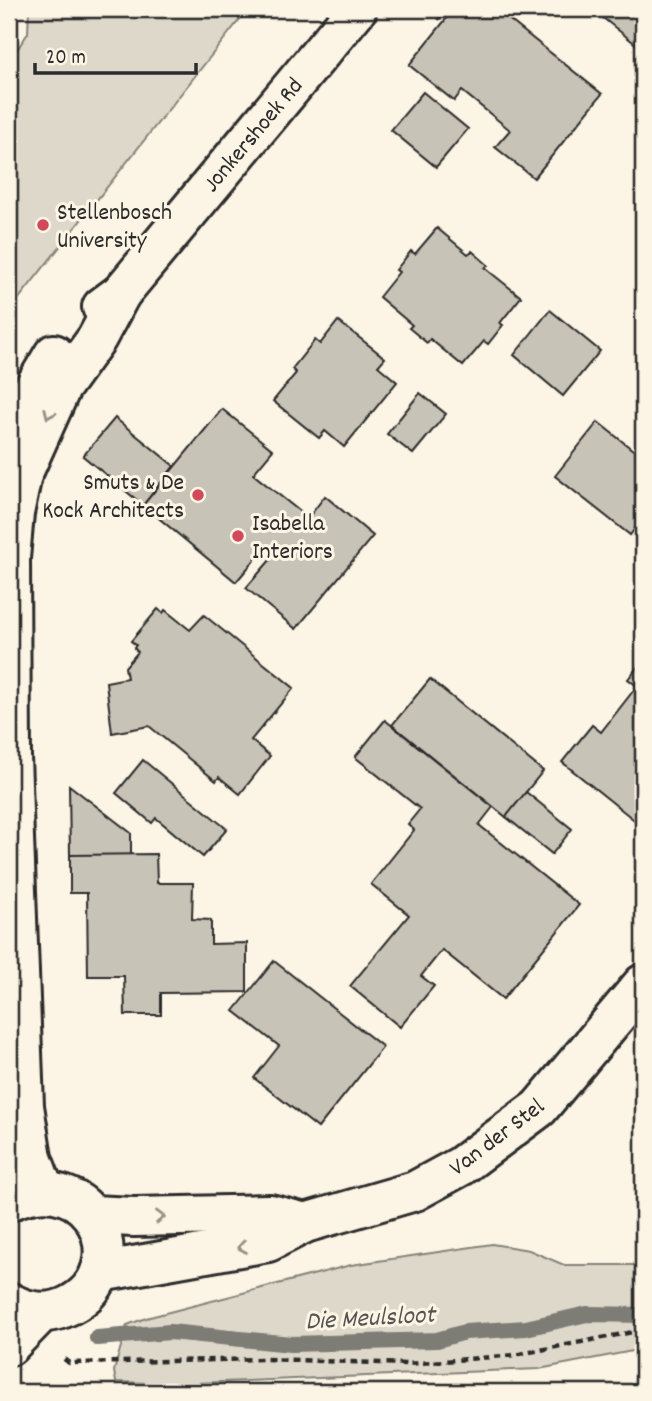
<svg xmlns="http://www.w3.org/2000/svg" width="652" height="1401" viewBox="0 0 652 1401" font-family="Dekko,sans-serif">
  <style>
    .green { fill: #ded8ca; stroke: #84827a; stroke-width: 2 }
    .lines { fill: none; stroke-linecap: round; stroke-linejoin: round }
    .stream { stroke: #7d7b74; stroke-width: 16 }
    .building { fill: #c8c3b7; stroke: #2b2b2b; stroke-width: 2 }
    .minor-casing { stroke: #2b2b2b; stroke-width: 44 }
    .path { stroke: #2b2b2b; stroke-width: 4.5; stroke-dasharray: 7 5; stroke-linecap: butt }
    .minor { stroke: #fcf5e5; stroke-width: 38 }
    .oneway { stroke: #949088 }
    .poi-dot { fill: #d1495b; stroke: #fcf5e5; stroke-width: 2.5 }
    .labels { text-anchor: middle; stroke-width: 6; stroke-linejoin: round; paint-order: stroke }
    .street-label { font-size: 24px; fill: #2b2b2b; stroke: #fcf5e5 }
    .poi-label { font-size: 24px; fill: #2b2b2b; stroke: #fcf5e5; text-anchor: start }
    .water-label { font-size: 26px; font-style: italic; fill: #545350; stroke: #fcf5e5 }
  </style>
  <rect width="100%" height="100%" fill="#fcf5e5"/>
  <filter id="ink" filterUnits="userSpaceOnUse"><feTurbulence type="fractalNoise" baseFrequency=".0143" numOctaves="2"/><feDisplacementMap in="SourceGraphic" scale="14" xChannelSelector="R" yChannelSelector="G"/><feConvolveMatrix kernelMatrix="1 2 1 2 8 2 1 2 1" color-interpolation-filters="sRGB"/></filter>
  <g filter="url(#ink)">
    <!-- green -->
    <g class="green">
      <polygon points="29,9 248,9 9,311 9,62 28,33"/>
      <polygon points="492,1244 529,1250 564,1265 643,1265 643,1349 539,1369 174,1384 116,1382 114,1371 127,1325 146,1318 351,1265"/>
    </g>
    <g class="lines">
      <!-- stream -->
      <polyline class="stream" points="97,1338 170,1332 291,1344 437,1340 465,1332 526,1328 587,1314 643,1315"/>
    </g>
    <!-- building -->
    <g class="building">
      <polygon points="454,9 496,9 602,94 534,178 495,147 510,130 462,91 454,101 409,65"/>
      <polygon points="594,9 643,9 643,50 593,10"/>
      <polygon points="423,92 468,129 436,167 391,130"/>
      <polygon points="437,228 468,254 472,251 488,265 485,268 521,297 500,323 503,325 488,344 484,341 463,366 430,339 427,343 409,328 412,325 379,297 399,272 396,270 411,251 415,254"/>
      <polygon points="550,310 600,351 563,396 514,355"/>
      <polygon points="338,321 385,358 378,366 397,382 344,447 325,431 319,438 273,401 296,373 292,369 315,340 320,344"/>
      <polygon points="420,393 446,414 413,454 387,434"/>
      <polygon points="222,409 273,450 253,474 308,518 325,496 373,536 296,629 246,588 271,559 262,551 236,582 143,505"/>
      <polygon points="115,418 174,466 143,505 83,456"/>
      <polygon points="598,422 643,458 643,518 630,535 555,476"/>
      <polygon points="158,609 163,613 165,610 190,630 204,615 294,688 251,740 270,756 240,794 219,777 216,781 149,726 112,733 106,682 127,678 125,667 138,652 134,648 136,645 131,641"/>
      <polygon points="643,660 643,827 562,762 592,725 601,732 637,686 628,679"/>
      <polygon points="430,679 543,771 506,817 392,725"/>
      <polygon points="385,720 493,807 479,825 579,905 503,999 442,950 421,976 434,986 400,1027 350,986 409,915 371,884 414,830 408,824 420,809 355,757"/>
      <polygon points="143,760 227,829 203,857 156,818 152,823 116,793"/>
      <polygon points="69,785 131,833 131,855 70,855"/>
      <polygon points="526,792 572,829 552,854 506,817"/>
      <polygon points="156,854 157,883 193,883 192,919 211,920 211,944 247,943 247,992 161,993 161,1015 125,1015 124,976 88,976 87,893 70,893 70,855"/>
      <polygon points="274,961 383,1047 318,1128 254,1078 279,1046 234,1011"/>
    </g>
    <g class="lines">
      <defs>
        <g id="minor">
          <polyline points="102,307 121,293 357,9"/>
          <polyline points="9,430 54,354"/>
          <polyline points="44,1190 32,1158 24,1106 11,757 10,558 14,513 22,475 61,388 97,338 121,293"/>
          <path d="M9,1201C95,1161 138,1270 70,1305C49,1316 28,1313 9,1302"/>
          <polyline points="92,1215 134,1217 270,1214 305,1223"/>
          <polyline points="100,1272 268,1242 305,1223 415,1191 461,1166 539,1108 643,984"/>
          <polyline points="9,1346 42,1312"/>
        </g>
      </defs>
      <!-- minor casing -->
      <use href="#minor" class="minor-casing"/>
      <!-- path -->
      <g class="path">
        <polyline points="429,9 441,19"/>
        <polyline points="64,1359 69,1363 266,1359 408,1364 515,1355 643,1330"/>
      </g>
      <!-- minor -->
      <use href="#minor" class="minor"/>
    </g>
    <!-- one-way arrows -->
    <defs><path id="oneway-chevron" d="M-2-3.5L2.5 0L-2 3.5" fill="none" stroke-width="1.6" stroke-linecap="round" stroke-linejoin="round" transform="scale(1.75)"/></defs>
    <g class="oneway">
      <use href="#oneway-chevron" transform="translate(49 414) rotate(114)"/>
      <use href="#oneway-chevron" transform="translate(160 1217) rotate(-1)"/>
      <use href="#oneway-chevron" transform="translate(242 1247) rotate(170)"/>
    </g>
  </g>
  <!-- markers -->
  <g class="poi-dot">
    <circle cx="43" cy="225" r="7"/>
    <circle cx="198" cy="495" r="7"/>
    <circle cx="238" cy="536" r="7"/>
  </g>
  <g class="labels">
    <!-- street labels -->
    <g class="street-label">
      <text transform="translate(252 134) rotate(-50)" y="8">Jonkershoek Rd</text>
      <text transform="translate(496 1136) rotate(-37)" y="8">Van der Stel</text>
    </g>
    <!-- poi labels -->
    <g class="poi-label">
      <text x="57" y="219">Stellenbosch<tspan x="57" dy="28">University</tspan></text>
      <text x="184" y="489" text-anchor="end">Smuts &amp; De<tspan x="184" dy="28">Kock Architects</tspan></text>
      <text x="252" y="530">Isabella<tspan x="252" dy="28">Interiors</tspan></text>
    </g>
    <!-- water labels -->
    <g class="water-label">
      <text transform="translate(370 1316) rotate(-3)" y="9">Die Meulsloot</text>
    </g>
  </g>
  <!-- margin -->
  <rect width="652" height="1401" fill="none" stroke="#fcf5e5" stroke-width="35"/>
  <rect x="18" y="18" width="617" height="1366" fill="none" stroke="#2b2b2b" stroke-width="2.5" filter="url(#ink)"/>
  <!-- scale -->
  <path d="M35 63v10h161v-10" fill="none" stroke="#2b2b2b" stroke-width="3.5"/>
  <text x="46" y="63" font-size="21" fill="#2b2b2b" stroke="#fcf5e5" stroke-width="5" paint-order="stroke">20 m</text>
</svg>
